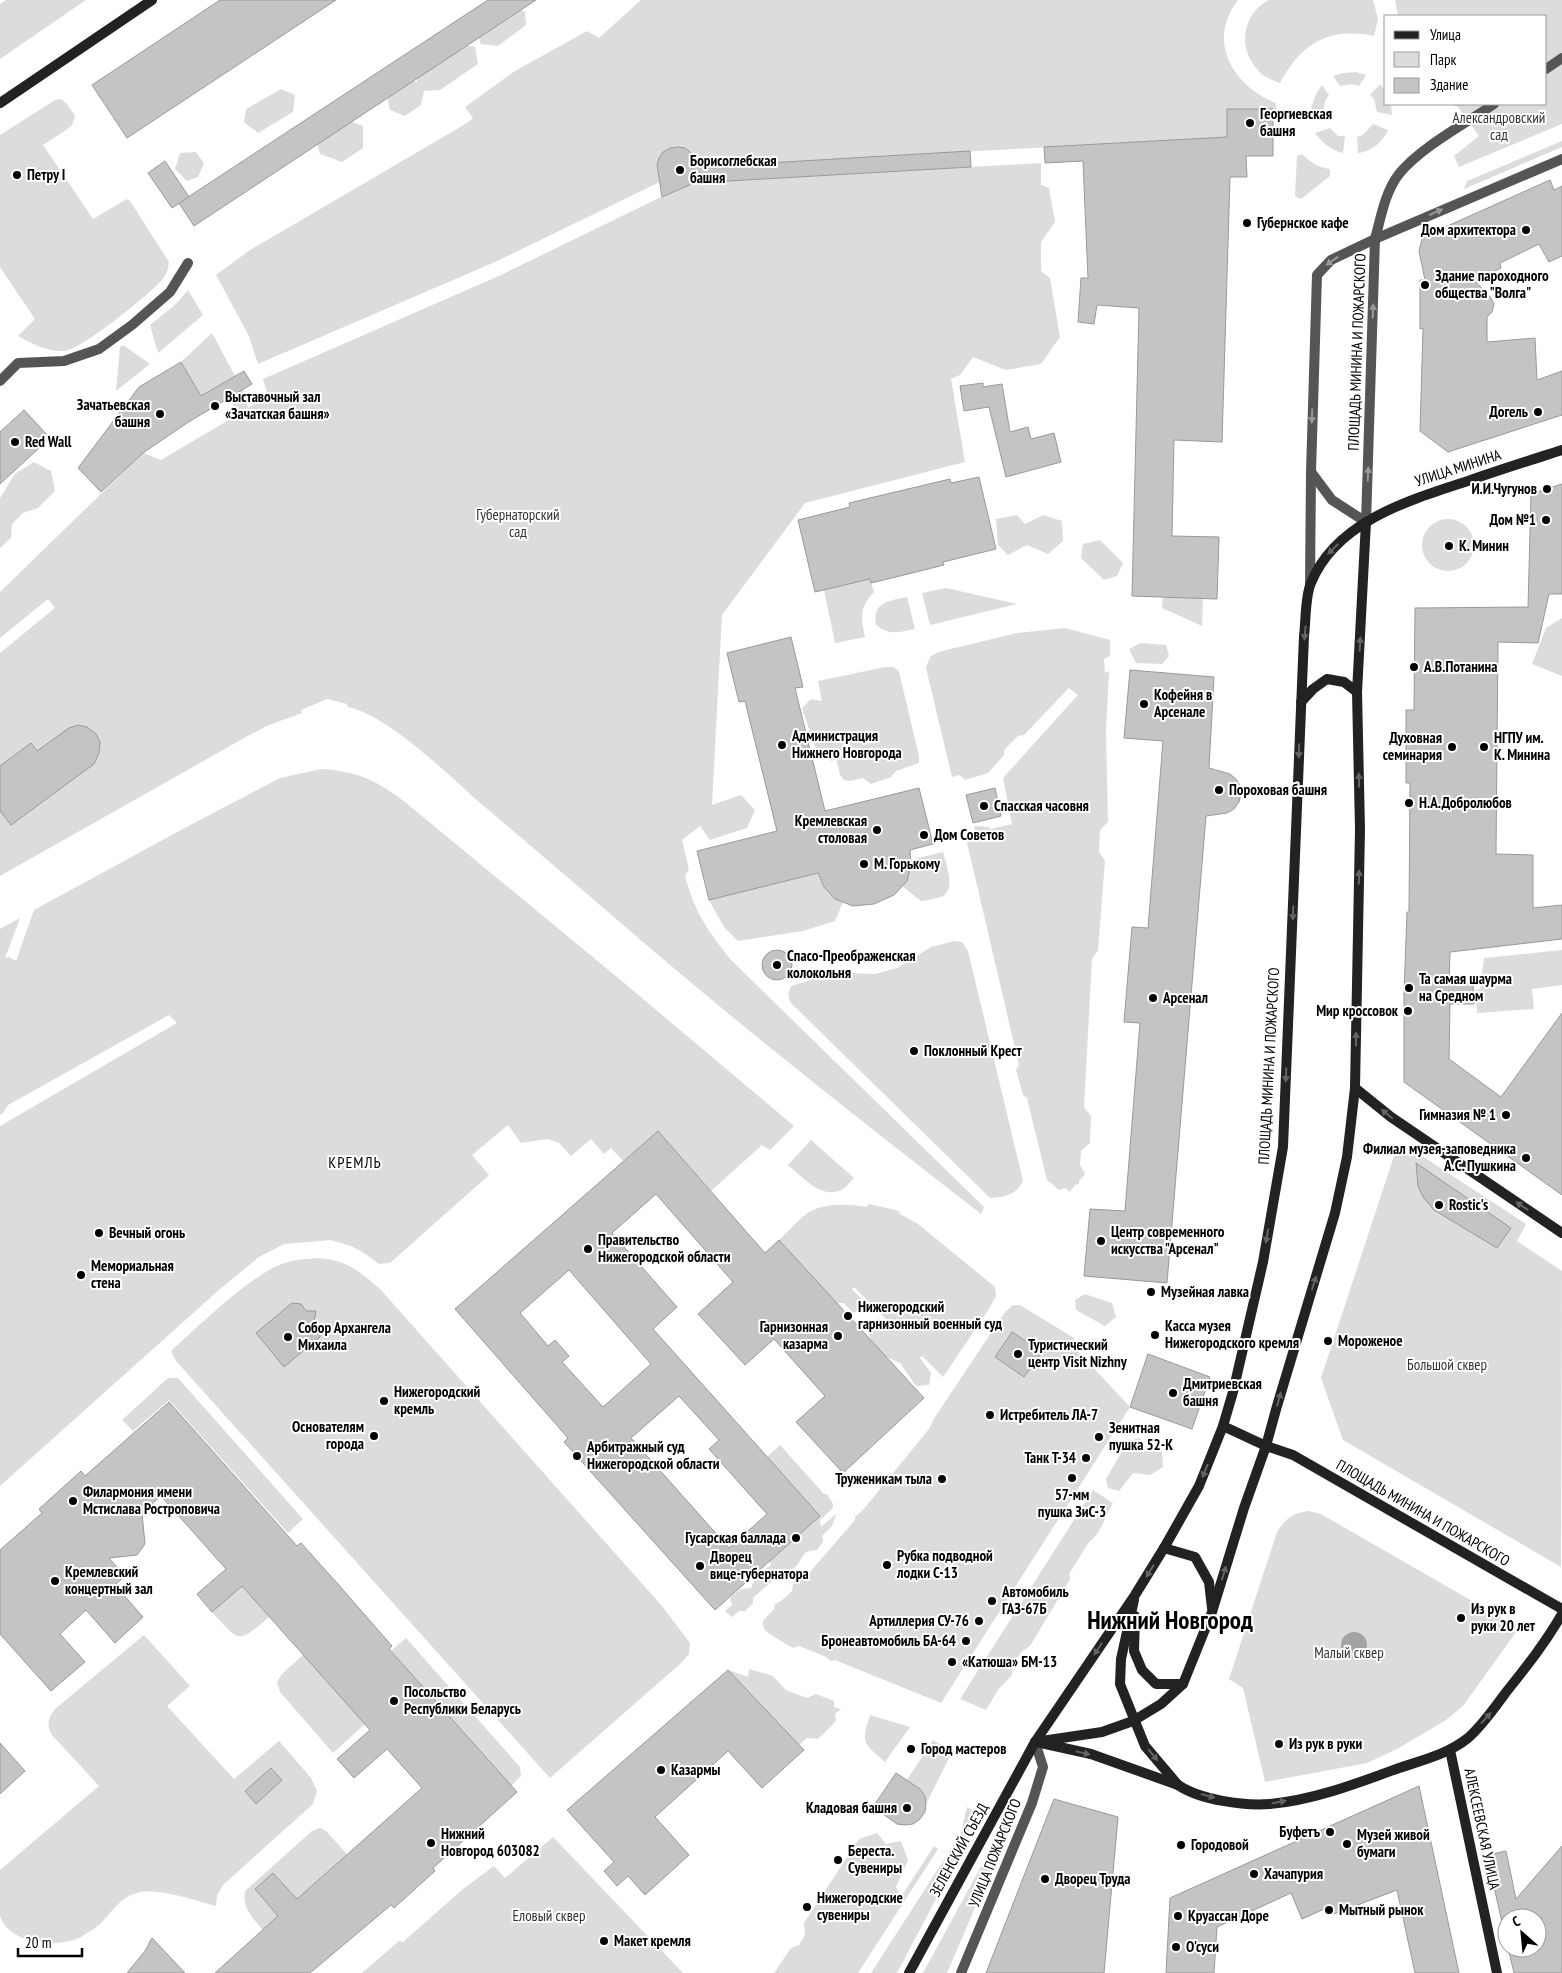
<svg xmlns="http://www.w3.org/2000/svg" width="1562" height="1973" viewBox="0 0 1562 1973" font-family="'PT Sans Narrow',sans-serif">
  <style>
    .green { fill: #dcdcdc }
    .water { fill: #a3a3a3 }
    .building { fill: #c4c4c4; stroke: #999; fill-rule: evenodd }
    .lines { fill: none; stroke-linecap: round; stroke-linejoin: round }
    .street { stroke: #555; stroke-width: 10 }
    .secondary { stroke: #222; stroke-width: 10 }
    .oneway { fill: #999 }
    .oneway2 { fill: #646464 }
    .poi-dot { fill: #000; stroke: #fff; stroke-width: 2 }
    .labels { text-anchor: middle; stroke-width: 4; stroke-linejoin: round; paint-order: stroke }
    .poi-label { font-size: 15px; font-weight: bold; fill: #000; stroke: #fff; text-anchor: start }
    .park-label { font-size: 15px; fill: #333; stroke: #fff }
    .street-label { font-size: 15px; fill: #000; stroke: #fff }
    .neighbourhood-label { font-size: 16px; letter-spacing: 1px; fill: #000; stroke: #fff }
    .town-label { font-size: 25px; font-weight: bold; fill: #000; stroke: #fff }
  </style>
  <rect width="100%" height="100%" fill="#fff"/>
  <!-- green -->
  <g class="green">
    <polygon points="6,0 86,0 0,59 0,4"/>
    <path d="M641,0H1238C1206,41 1233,86 1276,103V109H1227V137L696,167C690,130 641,150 664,180L495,262L258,364L249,336L216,275L250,250L467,123L473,118L465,107L515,71L587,31L599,38Z"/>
    <path d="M1269,0H1373L1378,19L1374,36C1329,27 1301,43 1280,83C1272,80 1263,77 1257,69C1237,47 1243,13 1269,0Z"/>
    <polygon points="1395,0 1562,0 1562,124 1459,167 1454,156 1479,136 1458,107 1448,104 1546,104 1546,16 1398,16"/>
    <polygon points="509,4 525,12 526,25 498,46 481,44 476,32"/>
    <polygon points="461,44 475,47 478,64 440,90 424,91 421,105 405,116 390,110 386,91 405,80 417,82 418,70"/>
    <polygon points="1356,72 1366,75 1359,86 1352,84 1340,86 1333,76 1343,73"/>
    <polygon points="1380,84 1386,92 1386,104 1391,104 1392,115 1377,112 1374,99 1370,95"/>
    <path d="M1322,85L1329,95L1325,101L1323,114L1311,118C1311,104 1314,96 1322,85Z"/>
    <polygon points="281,89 295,95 293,112 258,133 244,122 246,109"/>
    <path d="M61,99L67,104L75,116L72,125L66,130L43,145L93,219L127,199L130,201L169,262C168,269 167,274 162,280C150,294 82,349 65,351C47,352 32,344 18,336L35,319L0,267V135L55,100Z"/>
    <polygon points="344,119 363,126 363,148 342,162 320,154 316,140"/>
    <path d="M1373,124L1388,130C1383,142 1371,152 1358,153L1357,137L1363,135Z"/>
    <path d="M1330,128L1338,136H1345L1343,153C1330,150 1323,143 1315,133Z"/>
    <polygon points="1562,141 1562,147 1464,189 1467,181"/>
    <polygon points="196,152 204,163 198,177 187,181 175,169 180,153"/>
    <path d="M1302,154C1311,163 1318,167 1330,169V176L1301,199L1295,196L1297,156Z"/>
    <path d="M1041,163V185L1049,188L1055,222L1041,242V271L1050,278L1060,337L1041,364L1006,370L973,357L960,375L951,379L965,462L805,503L722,615L712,805L741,795L755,810L747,828L710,840L700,826L682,840L689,870L685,876C695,913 708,931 731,960L984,1207L981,1214C869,1127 758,1040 650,948C593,899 536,850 479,802C448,774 387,715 348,707L347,704L327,699L301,710L302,713L269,725L246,737L0,876V653L55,608L48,599L0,638V592L143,453L161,460L232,418L235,394L243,389L248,408L268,396L263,379L501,275L663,196L694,183Z"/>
    <polygon points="188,290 203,315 158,353 150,325 176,304"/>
    <polygon points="212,333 235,376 201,396 181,362"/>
    <polygon points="123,345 150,364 116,391 120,347"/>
    <polygon points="34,462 51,471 55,491 38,508 23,513 12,524 11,538 0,548 0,498 15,474"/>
    <polygon points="1017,515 1025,524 1043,515 1062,521 1063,541 1048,554 1027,545 1008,555 998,545 996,519"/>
    <circle cx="1448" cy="545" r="26"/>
    <polygon points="1100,540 1123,563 1117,576 1104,580 1081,558 1083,544"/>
    <path d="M870,579L874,592C859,608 861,616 865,637L835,643L824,590Z"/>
    <polygon points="946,588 1017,604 930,625 922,593"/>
    <path d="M907,597L915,629C899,632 890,636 876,625C872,602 889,601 907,597Z"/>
    <polygon points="1163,597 1203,598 1202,626 1162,608"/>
    <polygon points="1562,618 1562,676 1532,664 1546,628"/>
    <polygon points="1065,628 1110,640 1110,656 1104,659 1105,673 1109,671 1106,731 1108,822 1100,830 1099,852 1105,861 1098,950 1092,959 1084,1107 1091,1116 1090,1143 1081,1151 1080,1165 1085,1174 1079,1181 1079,1184 1075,1185 1070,1192 1065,1188 1059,1190 1047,1180 1027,1098 1023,1095 1016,1070 1019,1065 965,834 973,832 975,826 989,827 990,829 1012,824 1003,778 1078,695 1069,688 1024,735 1018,736 1004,750 1004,755 988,773 965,780 960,775 952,777 926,668 930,657 938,652 1017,633"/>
    <polygon points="1141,643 1166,645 1169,656 1162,664 1136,663 1129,649"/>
    <polygon points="885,667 894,667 899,672 919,756 919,763 896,771 891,777 871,784 863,778 850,781 844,780 840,775 836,758 832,761 818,755 802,708 811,699 822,701 818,681"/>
    <path d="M321,769C359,772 374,779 405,802L623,982L794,1126L770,1150L762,1145L711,1191L658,1131L623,1161L611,1148L604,1154L591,1139L571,1156L559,1143L548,1139L521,1143L508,1125L472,1155L489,1175L390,1263L379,1264L364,1253L351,1246L331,1240L284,1244L259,1257L220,1289L0,1486V1126L177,1023L169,1015L8,1105L3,1113L0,1115V929L20,918L5,958L9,957L16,961L34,910L181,830L280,778Z"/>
    <path d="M943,852C946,865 957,890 941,897C935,899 927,900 921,901L902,886L910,860Z"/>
    <path d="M817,873C823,886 829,897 843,902L835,921L803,931L738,941L724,927L709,900Z"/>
    <path d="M954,941L962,942L968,951L1023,1181C1016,1195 1005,1197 990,1198L790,1002L788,994L791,986L814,979L844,973L875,974L897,968L931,947Z"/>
    <polygon points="1562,950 1562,985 1532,989 1534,1009 1477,1013 1475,990 1480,989 1484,958"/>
    <path d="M811,1140L854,1178C851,1181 847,1186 843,1189C822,1201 803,1177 788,1165Z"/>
    <polygon points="1395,1153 1419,1154 1526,1224 1517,1241 1562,1271 1561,1567 1343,1440 1321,1378"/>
    <path d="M869,1204L899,1211L900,1214L918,1224L995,1287L996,1296L989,1309L943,1377L922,1356L920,1358L931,1373L929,1385L916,1386L900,1363L878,1353L865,1327L869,1321L879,1318L885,1326L892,1325L854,1287L852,1289L863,1300L862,1309L853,1313L844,1303H831L812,1283V1276L779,1240C788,1232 801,1216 811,1211C827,1203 849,1204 866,1207Z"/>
    <path d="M318,1258C347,1260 359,1271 380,1289L662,1606L690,1643L689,1654L680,1664L550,1778L176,1361L171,1351C198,1327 255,1270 288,1262C298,1259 308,1259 318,1258Z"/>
    <polygon points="1085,1294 1112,1303 1116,1317 1105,1326 1076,1310 1075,1300"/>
    <path d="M1013,1305H1020L1074,1338L1073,1346L1130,1407L941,1703L835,1660L831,1661L824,1656L799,1646L793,1648C788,1645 765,1632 764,1629C763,1626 763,1624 763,1621L774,1609L775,1604L781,1601L792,1591L793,1584L805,1571L810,1572L855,1520V1517L863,1510L929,1429L935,1417L1005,1312Z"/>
    <polygon points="168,1378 178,1378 303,1519 288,1533 169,1400 133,1431 122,1420"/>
    <polygon points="1140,1438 1145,1450 1162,1451 1163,1467 1150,1475 1133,1473 1119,1491 1108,1488 1106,1479 1128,1441"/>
    <path d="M780,1445L824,1494H827L833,1504V1508L820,1520L821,1527L836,1514L832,1526L822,1536L823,1542L817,1550C802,1551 805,1554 798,1564C795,1568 789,1571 785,1575L780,1574L753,1598V1603L745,1611H739L732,1617L725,1611L732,1605L730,1598L741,1589L751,1588L756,1576L771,1565L765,1552L784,1538L801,1535L802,1525L767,1457Z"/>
    <path d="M1093,1490L1113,1503C1105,1515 1102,1533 1089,1542L1069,1574L1070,1579L1030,1646L1021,1652L1013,1666L1012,1675L998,1690L986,1710L960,1699Z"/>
    <path d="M1308,1511L1321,1514L1519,1628L1463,1706L1446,1720L1397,1749L1367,1763L1265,1782L1243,1688L1229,1679L1277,1532C1285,1519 1293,1513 1308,1511Z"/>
    <path d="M242,1586L269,1617C237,1645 240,1642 212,1612Z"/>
    <path d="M144,1635L190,1686L167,1706L234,1779L279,1741L311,1778L317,1791L313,1804L223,1885L217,1896L216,1906C196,1901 158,1887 137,1893C121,1897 113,1910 103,1921C98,1927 90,1931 84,1935C62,1950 9,1945 0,1916C0,1907 0,1881 0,1870L99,1786L52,1735C46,1725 48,1718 55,1709Z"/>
    <polygon points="406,1638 520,1767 521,1776 511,1786 391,1651"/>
    <polygon points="303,1655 365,1724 333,1753 280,1692 277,1682 282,1674"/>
    <polygon points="749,1669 773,1676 786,1690 807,1698 816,1694 834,1701 834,1707 841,1709 835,1714 836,1721 818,1739 807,1738 799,1745 728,1670 748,1677"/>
    <path d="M870,1715L910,1727L885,1762C863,1742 861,1744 870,1715Z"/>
    <path d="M933,1740L952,1752L926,1804C924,1791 918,1785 905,1783Z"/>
    <polygon points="967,1807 973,1811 966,1842 897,1973 871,1973 960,1835"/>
    <polygon points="1013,1808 1017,1810 947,1973 923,1973"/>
    <path d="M320,1828L326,1831L347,1854L297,1899L273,1873L255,1889L278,1916L263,1930C252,1917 242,1908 245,1891L312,1831Z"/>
    <polygon points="877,1833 886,1844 901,1841 908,1860 896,1887 901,1897 934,1846 938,1849 858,1973 774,1973 791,1948 799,1945 805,1935 804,1923 859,1839"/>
    <polygon points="553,1837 683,1973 362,1973 399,1941 403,1942 463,1889 494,1866 505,1878"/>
  </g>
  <!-- water -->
  <circle class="water" cx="1354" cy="1645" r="13"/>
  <!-- building -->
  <g class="building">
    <polygon points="220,0 336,0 127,138 92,85"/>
    <polygon points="488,0 536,0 194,226 179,203"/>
    <polygon points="1227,109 1273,109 1273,156 1246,156 1247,177 1230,177 1222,442 1174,440 1172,536 1219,537 1217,599 1132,596 1139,308 1097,305 1094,324 1078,322 1081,278 1088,278 1083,161 1045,163 1044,147 1227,137"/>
    <polygon points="678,147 685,148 691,153 700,167 970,151 971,167 694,183 662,197 657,165 659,158 663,152 670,148"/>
    <polygon points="165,161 189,197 172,208 148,173"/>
    <polygon points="1550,180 1554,190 1562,186 1562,256 1549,262 1539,244 1500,263 1501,268 1475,281 1491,298 1494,304 1492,312 1487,317 1487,342 1535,338 1537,380 1562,371 1562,415 1448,452 1420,431 1423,328 1420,329 1420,280 1425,280 1419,251 1422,239 1431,230 1443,228"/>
    <polygon points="181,362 201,396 244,371 252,384 187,423 143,453 101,492 78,468 139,387"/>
    <polygon points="983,383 983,387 1002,384 1010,432 1028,427 1031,439 1054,433 1061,462 1006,477 989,407 964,411 960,386"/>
    <polygon points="24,410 50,438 0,484 0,432"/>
    <polygon points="979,477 996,549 943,562 944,565 908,574 871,583 870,579 815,592 798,520 850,507 849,503 950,479 951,483"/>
    <polygon points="1562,484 1562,594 1549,594 1538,643 1498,642 1496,854 1533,855 1533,908 1562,905 1562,939 1450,952 1449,983 1473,983 1474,1004 1450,1004 1449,1059 1501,1097 1562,1013 1562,1195 1404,1082 1404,994 1407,912 1409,912 1410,783 1406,783 1406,710 1414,710 1415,608 1528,607 1531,494"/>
    <polygon points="791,637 803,687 795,688 825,811 919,788 933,844 910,850 911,865 907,881 894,895 874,904 853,906 835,899 824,887 818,873 709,900 697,851 777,831 745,701 739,702 727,653"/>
    <polygon points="1130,670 1214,677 1209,768 1230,774 1236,779 1240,786 1241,794 1239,802 1234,809 1227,813 1206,816 1167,1283 1084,1276 1090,1209 1125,1211 1140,1023 1124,1022 1128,974 1132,927 1148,928 1163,741 1124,738"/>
    <polygon points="78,725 87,727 96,734 100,742 99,753 94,764 11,825 0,811 0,766 31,743 37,751 69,728"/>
    <polygon points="995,788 1001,816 973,823 966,795"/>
    <circle cx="777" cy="965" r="15"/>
    <path d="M658,1131L765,1253L779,1240L924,1398L843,1473L796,1422L825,1396L774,1339L745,1365L698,1314L733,1282L656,1194L612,1233L677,1307L653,1329L820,1516L715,1610L564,1442L568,1438L455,1309ZM569,1270L651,1364L603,1407L562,1362L569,1356L555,1340L548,1346L520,1313ZM679,1396L719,1440L709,1449L767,1514L729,1548L631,1438Z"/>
    <polygon points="1416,1163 1511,1228 1497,1248 1434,1210 1423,1197 1418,1186"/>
    <polygon points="292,1303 301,1304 306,1311 316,1311 314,1321 320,1327 320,1337 284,1367 256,1333"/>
    <polygon points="1012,1332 1042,1352 1024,1377 995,1357"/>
    <polygon points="1148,1354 1210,1377 1192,1429 1130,1407"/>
    <polygon points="169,1402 297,1546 301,1543 337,1583 392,1646 389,1649 517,1792 433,1868 435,1871 394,1908 391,1905 310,1973 215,1973 278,1916 255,1889 273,1873 297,1899 422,1788 387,1749 354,1778 337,1759 370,1730 242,1586 212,1612 197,1594 226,1569 161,1496 142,1513 145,1544 137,1555 109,1558 125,1576 115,1585 143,1617 115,1643 86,1610 60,1634 85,1662 51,1691 0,1634 0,1550 42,1513 39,1509 81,1471 85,1476"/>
    <polygon points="728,1670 804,1750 762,1788 728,1751 655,1817 689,1855 645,1895 628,1876 617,1886 604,1871 614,1862 567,1810"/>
    <polygon points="0,1743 25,1771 0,1794"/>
    <polygon points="271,1768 282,1780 256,1804 245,1791"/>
    <polygon points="896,1773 920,1789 925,1796 926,1804 925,1812 920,1819 913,1824 905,1825 897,1824 873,1807"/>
    <polygon points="1419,1786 1459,1973 1415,1973 1397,1890 1334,1914 1331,1906 1302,1919 1291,1893 1217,1927 1214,1973 1166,1973 1170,1898"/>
    <polygon points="1054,1799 1118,1817 1104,1973 986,1973"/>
    <polygon points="1562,1846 1562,1973 1514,1973 1508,1948 1537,1948 1537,1918 1507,1918 1507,1945 1487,1855 1506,1851 1516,1899"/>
    <polygon points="152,1938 185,1973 127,1973 145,1951"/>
  </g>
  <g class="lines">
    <!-- street -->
    <g class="street">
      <polyline points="1546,69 1562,58"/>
      <polyline points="0,381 18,363 64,361 99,349 132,325 170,292 188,263"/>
      <polyline points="1311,472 1332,500 1366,522"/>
      <path d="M1366,522L1375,239C1381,217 1385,192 1399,174C1421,147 1465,124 1494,104"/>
      <polyline points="1310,585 1311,472 1317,275 1331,260 1375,239 1562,159"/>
      <polyline points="961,1973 1032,1803 1043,1767 1035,1742"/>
    </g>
    <!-- secondary -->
    <g class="secondary">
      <polyline points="0,103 152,0"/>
      <polyline points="1301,702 1313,689 1327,679 1344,682 1357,692"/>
      <polyline points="1355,1088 1391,1117 1562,1233"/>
      <polyline points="1223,1426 1266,1446 1293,1455 1562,1609"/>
      <polyline points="1164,1548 1195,1557 1209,1582 1212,1608"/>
      <polyline points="1134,1600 1121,1659 1120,1684 1145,1746 1178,1785"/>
      <polyline points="1135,1616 1134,1651 1142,1670 1156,1684 1183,1684"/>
      <polyline points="1035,1742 1102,1732 1133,1721 1161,1704 1183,1684 1212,1612 1244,1508 1266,1446 1277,1406 1335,1213 1347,1157 1355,1088 1360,829 1357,692 1366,522"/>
      <path d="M1041,1743L1091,1754L1178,1785C1200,1800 1244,1806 1270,1804C1314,1800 1358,1783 1399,1768C1423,1760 1448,1754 1468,1738C1483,1725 1495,1707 1507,1691C1527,1666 1546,1642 1562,1614"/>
      <polyline points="1450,1750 1497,1973"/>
      <path d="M909,1973L1035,1742L1135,1595L1164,1548L1199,1486L1223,1426L1233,1392L1263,1262L1283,1147L1304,636C1306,621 1305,596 1311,583C1336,521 1410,500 1468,481C1499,470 1531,460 1562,450"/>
    </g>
  </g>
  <!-- one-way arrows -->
  <defs><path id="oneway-solid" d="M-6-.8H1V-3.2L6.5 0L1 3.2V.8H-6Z" transform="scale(1.25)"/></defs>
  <g class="oneway">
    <use href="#oneway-solid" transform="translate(1436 212) rotate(-24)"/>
    <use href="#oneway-solid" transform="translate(1332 261) rotate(144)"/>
    <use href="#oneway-solid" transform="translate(1373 311) rotate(-88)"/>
    <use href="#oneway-solid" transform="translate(1312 416) rotate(92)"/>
    <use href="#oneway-solid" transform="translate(1368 474) rotate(-88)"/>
  </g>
  <g class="oneway2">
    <use href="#oneway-solid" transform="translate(1333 549) rotate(136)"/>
    <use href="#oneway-solid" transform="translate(1305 633) rotate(95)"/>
    <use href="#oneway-solid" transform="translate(1360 644) rotate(-87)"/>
    <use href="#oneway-solid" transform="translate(1299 751) rotate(92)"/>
    <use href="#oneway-solid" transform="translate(1359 780) rotate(-91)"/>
    <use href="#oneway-solid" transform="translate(1359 877) rotate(-89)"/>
    <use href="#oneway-solid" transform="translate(1293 913) rotate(92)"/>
    <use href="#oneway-solid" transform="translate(1356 1039) rotate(-89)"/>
    <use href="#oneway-solid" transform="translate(1286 1075) rotate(92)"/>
    <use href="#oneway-solid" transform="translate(1387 1114) rotate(-140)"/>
    <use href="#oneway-solid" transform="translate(1522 1206) rotate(-146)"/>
    <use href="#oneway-solid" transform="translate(1267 1236) rotate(100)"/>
    <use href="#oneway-solid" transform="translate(1314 1283) rotate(-73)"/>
    <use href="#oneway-solid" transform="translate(1279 1399) rotate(-74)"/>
    <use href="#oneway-solid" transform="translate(1205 1471) rotate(112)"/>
    <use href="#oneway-solid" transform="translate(1150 1571) rotate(122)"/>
    <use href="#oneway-solid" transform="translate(1224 1573) rotate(-73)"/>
    <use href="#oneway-solid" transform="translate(1098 1649) rotate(124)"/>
    <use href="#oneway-solid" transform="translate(1486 1718) rotate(-48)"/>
    <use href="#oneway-solid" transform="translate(1083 1753) rotate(13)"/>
    <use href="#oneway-solid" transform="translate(1153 1755) rotate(50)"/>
    <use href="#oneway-solid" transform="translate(1208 1796) rotate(15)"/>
    <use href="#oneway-solid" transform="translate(1279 1802) rotate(-11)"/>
  </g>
  <!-- markers -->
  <g class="poi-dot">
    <circle cx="1250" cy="123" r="5"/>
    <circle cx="680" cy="170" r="5"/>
    <circle cx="17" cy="175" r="5"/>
    <circle cx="1247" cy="223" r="5"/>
    <circle cx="1526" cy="230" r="5"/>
    <circle cx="1425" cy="285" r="5"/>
    <circle cx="215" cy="406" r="5"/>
    <circle cx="1538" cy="412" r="5"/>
    <circle cx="160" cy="414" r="5"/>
    <circle cx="15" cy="442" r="5"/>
    <circle cx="1547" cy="489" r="5"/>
    <circle cx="1546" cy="520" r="5"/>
    <circle cx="1449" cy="546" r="5"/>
    <circle cx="1414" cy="667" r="5"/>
    <circle cx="1144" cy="704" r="5"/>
    <circle cx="782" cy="745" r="5"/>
    <circle cx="1452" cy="747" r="5"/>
    <circle cx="1484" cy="747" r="5"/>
    <circle cx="1219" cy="790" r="5"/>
    <circle cx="1409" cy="803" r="5"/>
    <circle cx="984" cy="806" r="5"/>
    <circle cx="877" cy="830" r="5"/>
    <circle cx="924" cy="835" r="5"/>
    <circle cx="864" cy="864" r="5"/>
    <circle cx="777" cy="965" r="5"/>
    <circle cx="1409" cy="988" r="5"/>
    <circle cx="1153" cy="998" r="5"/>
    <circle cx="1408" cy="1011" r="5"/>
    <circle cx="914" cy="1051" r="5"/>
    <circle cx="1506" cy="1115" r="5"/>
    <circle cx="1526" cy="1158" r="5"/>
    <circle cx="1439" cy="1205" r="5"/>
    <circle cx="99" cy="1233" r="5"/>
    <circle cx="1101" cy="1241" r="5"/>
    <circle cx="588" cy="1249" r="5"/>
    <circle cx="81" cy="1275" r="5"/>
    <circle cx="1151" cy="1292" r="5"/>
    <circle cx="848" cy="1316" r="5"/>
    <circle cx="1155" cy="1335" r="5"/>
    <circle cx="838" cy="1336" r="5"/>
    <circle cx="288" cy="1337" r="5"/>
    <circle cx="1328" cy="1341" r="5"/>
    <circle cx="1018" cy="1354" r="5"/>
    <circle cx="1173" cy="1393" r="5"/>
    <circle cx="384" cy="1401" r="5"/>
    <circle cx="990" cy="1415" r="5"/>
    <circle cx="374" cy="1436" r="5"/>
    <circle cx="1099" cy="1437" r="5"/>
    <circle cx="577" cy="1456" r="5"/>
    <circle cx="1086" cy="1458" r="5"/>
    <circle cx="1072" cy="1478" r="5"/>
    <circle cx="942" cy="1479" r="5"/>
    <circle cx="73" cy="1501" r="5"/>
    <circle cx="796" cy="1538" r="5"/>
    <circle cx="887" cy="1565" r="5"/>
    <circle cx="700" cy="1566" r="5"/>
    <circle cx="55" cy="1581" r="5"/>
    <circle cx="992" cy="1601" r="5"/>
    <circle cx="1461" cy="1618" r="5"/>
    <circle cx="979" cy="1621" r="5"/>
    <circle cx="966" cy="1641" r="5"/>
    <circle cx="952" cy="1662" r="5"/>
    <circle cx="394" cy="1701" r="5"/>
    <circle cx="1279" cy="1744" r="5"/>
    <circle cx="911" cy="1749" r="5"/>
    <circle cx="661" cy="1770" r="5"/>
    <circle cx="907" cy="1808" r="5"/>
    <circle cx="1330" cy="1832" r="5"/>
    <circle cx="431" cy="1843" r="5"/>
    <circle cx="1347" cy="1844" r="5"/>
    <circle cx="1181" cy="1845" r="5"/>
    <circle cx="838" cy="1860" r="5"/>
    <circle cx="1254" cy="1874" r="5"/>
    <circle cx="1045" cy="1879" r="5"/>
    <circle cx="807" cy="1907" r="5"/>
    <circle cx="1329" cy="1910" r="5"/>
    <circle cx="1178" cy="1916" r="5"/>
    <circle cx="604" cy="1941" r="5"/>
    <circle cx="1176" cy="1947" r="5"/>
  </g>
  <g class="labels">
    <!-- poi labels -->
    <g class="poi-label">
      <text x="1260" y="119">Георгиевская<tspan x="1260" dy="17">башня</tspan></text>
      <text x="690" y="166">Борисоглебская<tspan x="690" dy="17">башня</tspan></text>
      <text x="27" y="180">Петру I</text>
      <text x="1257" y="228">Губернское кафе</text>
      <text x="1516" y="235" text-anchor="end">Дом архитектора</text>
      <text x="1435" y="281">Здание пароходного<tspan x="1435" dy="17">общества "Волга"</tspan></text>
      <text x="225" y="402">Выставочный зал<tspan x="225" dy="17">«Зачатская башня»</tspan></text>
      <text x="150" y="410" text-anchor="end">Зачатьевская<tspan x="150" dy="17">башня</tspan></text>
      <text x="1528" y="417" text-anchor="end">Догель</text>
      <text x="25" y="447">Red Wall</text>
      <text x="1537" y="494" text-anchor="end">И.И.Чугунов</text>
      <text x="1536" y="525" text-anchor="end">Дом №1</text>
      <text x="1459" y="551">К. Минин</text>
      <text x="1424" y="672">А.В.Потанина</text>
      <text x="1154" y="700">Кофейня в<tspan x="1154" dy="17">Арсенале</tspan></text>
      <text x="792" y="741">Администрация<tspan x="792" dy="17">Нижнего Новгорода</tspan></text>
      <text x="1442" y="743" text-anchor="end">Духовная<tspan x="1442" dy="17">семинария</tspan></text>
      <text x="1494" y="743">НГПУ им.<tspan x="1494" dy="17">К. Минина</tspan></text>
      <text x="1229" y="795">Пороховая башня</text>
      <text x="1419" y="808">Н.А.Добролюбов</text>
      <text x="994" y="811">Спасская часовня</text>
      <text x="867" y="826" text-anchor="end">Кремлевская<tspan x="867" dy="17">столовая</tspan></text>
      <text x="934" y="840">Дом Советов</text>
      <text x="874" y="869">М. Горькому</text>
      <text x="787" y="961">Спасо-Преображенская<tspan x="787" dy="17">колокольня</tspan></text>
      <text x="1419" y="984">Та самая шаурма<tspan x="1419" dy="17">на Средном</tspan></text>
      <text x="1163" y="1003">Арсенал</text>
      <text x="1398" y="1016" text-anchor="end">Мир кроссовок</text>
      <text x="924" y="1056">Поклонный Крест</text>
      <text x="1496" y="1120" text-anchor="end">Гимназия № 1</text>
      <text x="1516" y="1154" text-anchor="end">Филиал музея-заповедника<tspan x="1516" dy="17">А.С. Пушкина</tspan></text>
      <text x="1449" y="1210">Rostic's</text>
      <text x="1111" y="1237">Центр современного<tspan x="1111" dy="17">искусства "Арсенал"</tspan></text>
      <text x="109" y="1238">Вечный огонь</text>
      <text x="598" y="1245">Правительство<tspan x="598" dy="17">Нижегородской области</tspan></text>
      <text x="91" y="1271">Мемориальная<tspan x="91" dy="17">стена</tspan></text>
      <text x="1161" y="1297">Музейная лавка</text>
      <text x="858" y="1312">Нижегородский<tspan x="858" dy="17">гарнизонный военный суд</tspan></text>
      <text x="1165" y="1331">Касса музея<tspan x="1165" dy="17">Нижегородского кремля</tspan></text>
      <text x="828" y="1332" text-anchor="end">Гарнизонная<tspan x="828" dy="17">казарма</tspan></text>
      <text x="298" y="1333">Собор Архангела<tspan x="298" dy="17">Михаила</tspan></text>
      <text x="1338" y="1346">Мороженое</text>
      <text x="1028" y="1350">Туристический<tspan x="1028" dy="17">центр Visit Nizhny</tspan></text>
      <text x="1183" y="1389">Дмитриевская<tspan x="1183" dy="17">башня</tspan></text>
      <text x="394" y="1397">Нижегородский<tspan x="394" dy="17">кремль</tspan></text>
      <text x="1000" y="1420">Истребитель ЛА-7</text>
      <text x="364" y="1432" text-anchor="end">Основателям<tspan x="364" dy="17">города</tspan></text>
      <text x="1109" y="1433">Зенитная<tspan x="1109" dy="17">пушка 52-К</tspan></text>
      <text x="587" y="1452">Арбитражный суд<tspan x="587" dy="17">Нижегородской области</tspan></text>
      <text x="1076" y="1463" text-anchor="end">Танк Т-34</text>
      <text x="932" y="1484" text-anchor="end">Труженикам тыла</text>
      <text x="83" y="1497">Филармония имени<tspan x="83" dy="17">Мстислава Ростроповича</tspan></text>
      <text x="1072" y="1500" text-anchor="middle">57-мм<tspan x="1072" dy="17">пушка ЗиС-3</tspan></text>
      <text x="786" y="1543" text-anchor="end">Гусарская баллада</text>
      <text x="897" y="1561">Рубка подводной<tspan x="897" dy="17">лодки С-13</tspan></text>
      <text x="710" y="1562">Дворец<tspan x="710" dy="17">вице-губернатора</tspan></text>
      <text x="65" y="1577">Кремлевский<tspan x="65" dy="17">концертный зал</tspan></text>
      <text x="1002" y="1597">Автомобиль<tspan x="1002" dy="17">ГАЗ-67Б</tspan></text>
      <text x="1471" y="1614">Из рук в<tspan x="1471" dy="17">руки 20 лет</tspan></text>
      <text x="969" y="1626" text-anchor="end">Артиллерия СУ-76</text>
      <text x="956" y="1646" text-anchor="end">Бронеавтомобиль БА-64</text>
      <text x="962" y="1667">«Катюша» БМ-13</text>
      <text x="404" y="1697">Посольство<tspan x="404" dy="17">Республики Беларусь</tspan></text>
      <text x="1289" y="1749">Из рук в руки</text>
      <text x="921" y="1754">Город мастеров</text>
      <text x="671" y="1775">Казармы</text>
      <text x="897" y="1813" text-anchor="end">Кладовая башня</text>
      <text x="1320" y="1837" text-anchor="end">Буфетъ</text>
      <text x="441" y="1839">Нижний<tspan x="441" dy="17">Новгород 603082</tspan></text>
      <text x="1357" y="1840">Музей живой<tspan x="1357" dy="17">бумаги</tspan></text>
      <text x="1191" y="1850">Городовой</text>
      <text x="848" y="1856">Береста.<tspan x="848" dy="17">Сувениры</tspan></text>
      <text x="1264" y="1879">Хачапурия</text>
      <text x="1055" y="1884">Дворец Труда</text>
      <text x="817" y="1903">Нижегородские<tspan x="817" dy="17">сувениры</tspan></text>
      <text x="1339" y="1915">Мытный рынок</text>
      <text x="1188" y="1921">Круассан Доре</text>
      <text x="614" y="1946">Макет кремля</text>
      <text x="1186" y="1952">О'суси</text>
    </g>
    <!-- park labels -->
    <g class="park-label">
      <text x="1499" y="123">Александровский<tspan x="1499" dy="17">сад</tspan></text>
      <text x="518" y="520">Губернаторский<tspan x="518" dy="17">сад</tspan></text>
      <text x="1447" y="1370">Большой сквер</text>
      <text x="1349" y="1658">Малый сквер</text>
      <text x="549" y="1921">Еловый сквер</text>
    </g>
    <!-- street labels -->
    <g class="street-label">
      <text transform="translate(1357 352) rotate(-88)" y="5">ПЛОЩАДЬ МИНИНА И ПОЖАРСКОГО</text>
      <text transform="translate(1458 468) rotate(-18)" y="5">УЛИЦА МИНИНА</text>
      <text transform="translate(1269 1066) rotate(-87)" y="5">ПЛОЩАДЬ МИНИНА И ПОЖАРСКОГО</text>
      <text transform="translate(1423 1513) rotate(30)" y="5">ПЛОЩАДЬ МИНИНА И ПОЖАРСКОГО</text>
      <text transform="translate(1482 1829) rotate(78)" y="5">АЛЕКСЕЕВСКАЯ УЛИЦА</text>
      <text transform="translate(959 1850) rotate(-61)" y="5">ЗЕЛЕНСКИЙ СЪЕЗД</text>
      <text transform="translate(995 1853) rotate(-68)" y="5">УЛИЦА ПОЖАРСКОГО</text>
    </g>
    <!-- neighbourhood labels -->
    <g class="neighbourhood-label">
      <text x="355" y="1168">КРЕМЛЬ</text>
    </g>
    <!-- town labels -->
    <g class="town-label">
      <text x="1170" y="1629">Нижний Новгород</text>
    </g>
  </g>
  <!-- legend -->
  <rect x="1384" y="15" width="162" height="90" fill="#ffffff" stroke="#999999"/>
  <rect x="1394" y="31" width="25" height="8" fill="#222222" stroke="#999999"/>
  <text x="1430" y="40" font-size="15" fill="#000000">Улица</text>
  <rect x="1394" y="52" width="25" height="15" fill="#dcdcdc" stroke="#999999"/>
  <text x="1430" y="65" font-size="15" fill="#000000">Парк</text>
  <rect x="1394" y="78" width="25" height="15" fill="#c4c4c4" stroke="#999999"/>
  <text x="1430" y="90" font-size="15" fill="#000000">Здание</text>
  <!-- north arrow -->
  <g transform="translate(1522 1933) rotate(333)"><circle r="24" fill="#ffffff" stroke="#999999"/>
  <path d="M0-4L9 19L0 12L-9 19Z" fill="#000000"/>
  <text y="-8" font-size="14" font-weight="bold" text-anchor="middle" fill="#000000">С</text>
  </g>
  <!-- scale -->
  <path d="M18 1948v8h64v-8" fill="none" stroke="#000000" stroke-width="2.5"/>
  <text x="25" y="1948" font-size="15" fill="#000000" stroke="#ffffff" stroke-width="4" paint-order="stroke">20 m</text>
</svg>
